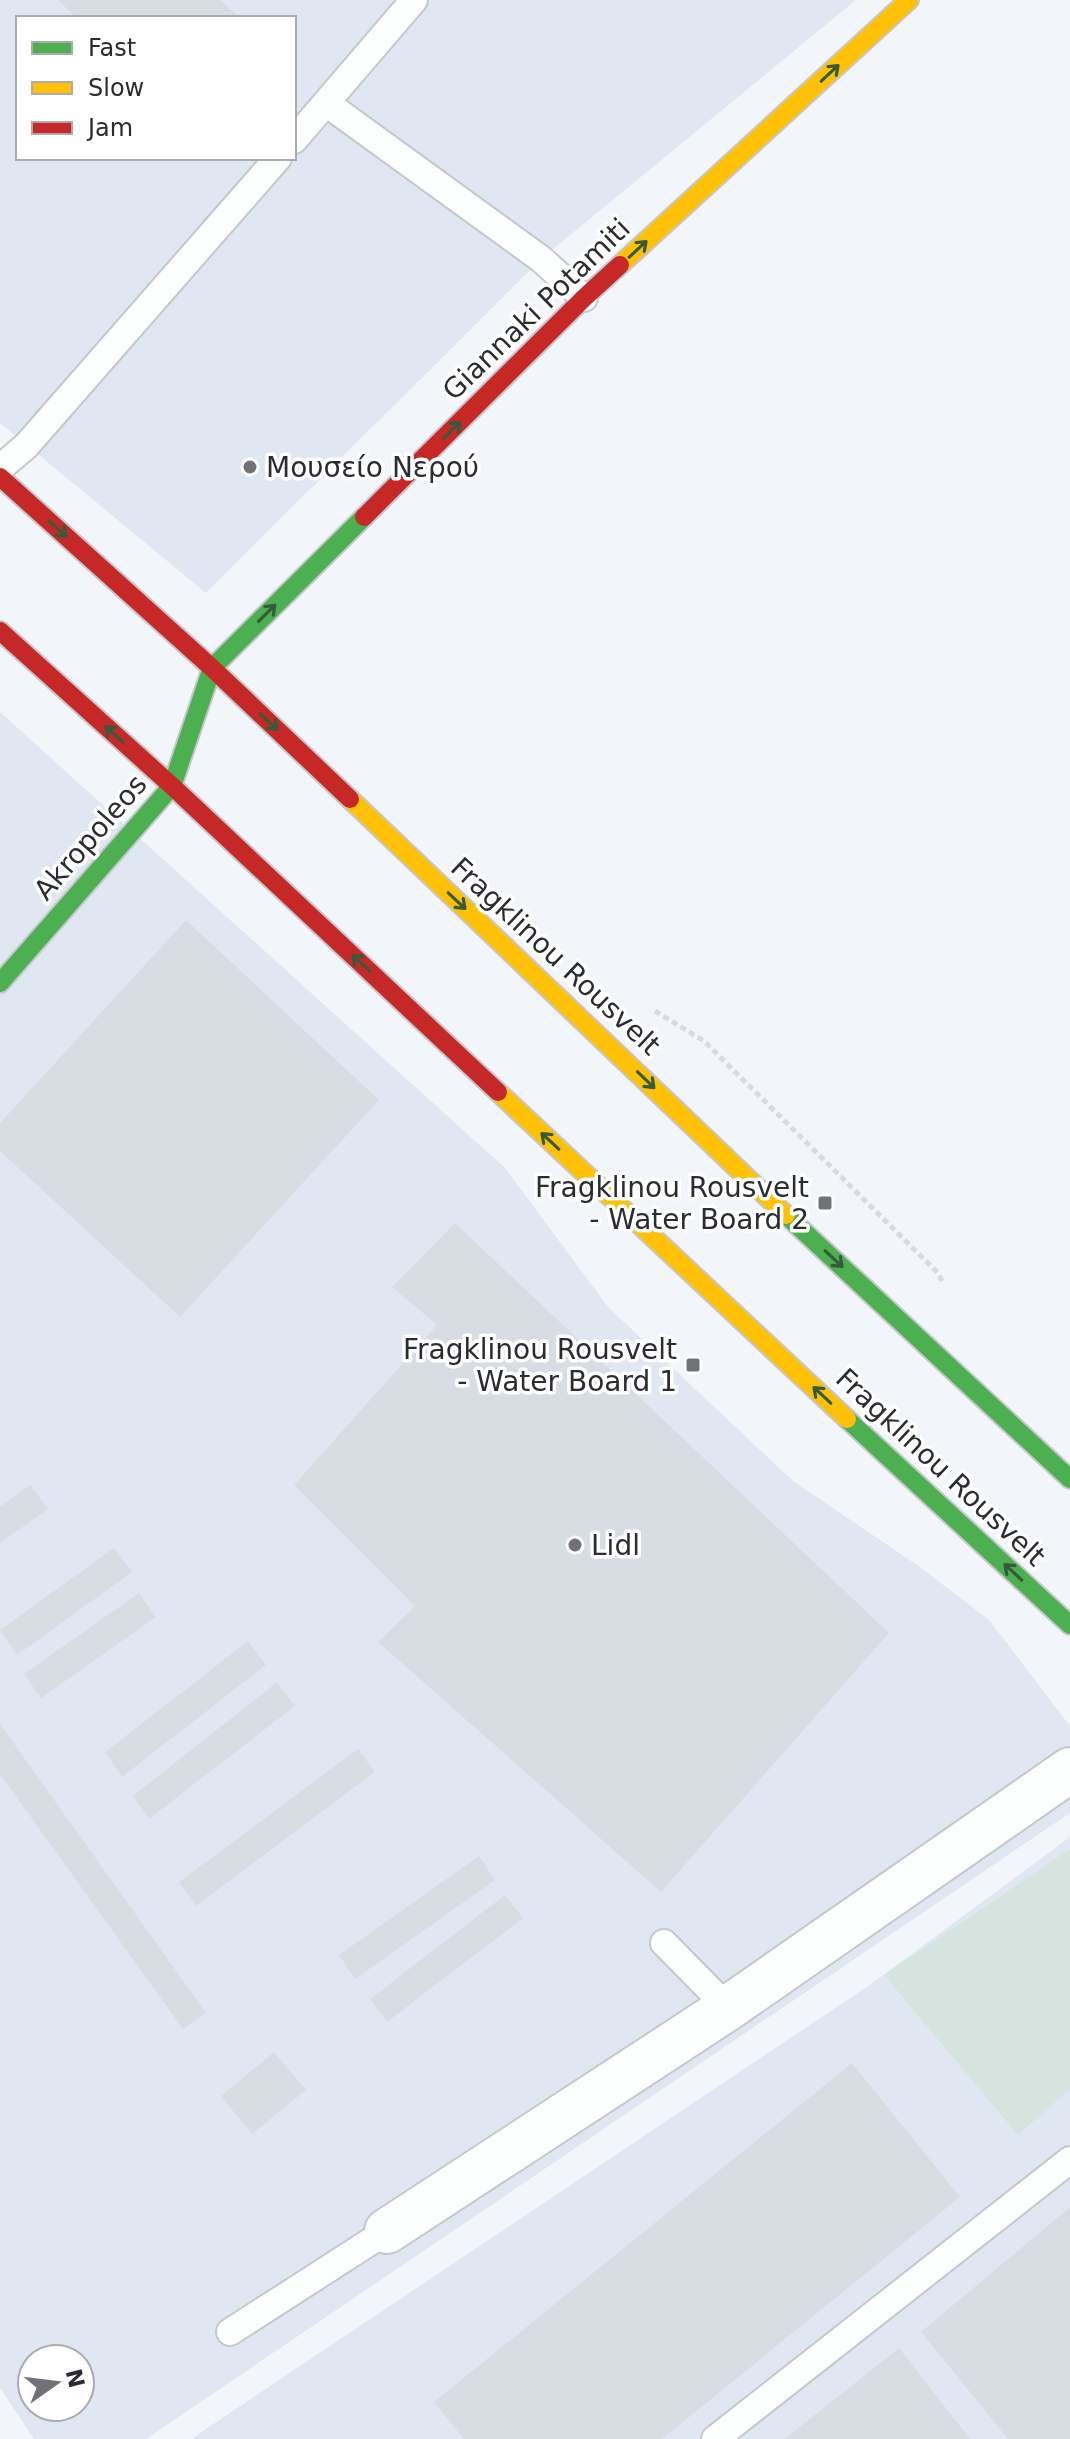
<svg xmlns="http://www.w3.org/2000/svg" width="1070" height="2439" viewBox="0 0 1070 2439" font-family="'DejaVu Sans',sans-serif">
  <style>
    .built { fill: #e1e7f2; fill-rule: evenodd }
    .green { fill: #d6e4df }
    .building { fill: #d8dde4 }
    .lines { fill: none; stroke-linecap: round; stroke-linejoin: round }
    .lane-casing { stroke: #c5c7cb; stroke-width: 30 }
    .street-casing { stroke: #c5c7cb; stroke-width: 48 }
    .fast-casing { stroke: #c5c7cb; stroke-width: 22 }
    .slow-casing { stroke: #c5c7cb; stroke-width: 22 }
    .jam-casing { stroke: #c5c7cb; stroke-width: 22 }
    .path { stroke: #d8dadb; stroke-width: 5; stroke-dasharray: 6 4; stroke-linecap: butt }
    .lane { stroke: #fdfefe; stroke-width: 26 }
    .street { stroke: #fdfefe; stroke-width: 44 }
    .fast { stroke: #4caf50; stroke-width: 18 }
    .slow { stroke: #ffc107; stroke-width: 18 }
    .jam { stroke: #c62828; stroke-width: 18 }
    .oneway { stroke: #375a3b }
    .poi-dot { fill: #717277; stroke: #fff; stroke-width: 3 }
    .labels { text-anchor: middle; stroke-width: 7; stroke-linejoin: round; paint-order: stroke }
    .street-label { font-size: 28px; fill: #2b2c30; stroke: #fff }
    .poi-label { font-size: 28px; fill: #2b2c30; stroke: #fff; text-anchor: start }
  </style>
  <rect width="100%" height="100%" fill="#f2f5fa"/>
  <!-- built -->
  <g class="built">
    <path d="M0,0H856L541,259L206,593L0,423ZM18,18H294V158H18Z"/>
    <path d="M0,712L505,1168L608,1307L793,1481L920,1567L989,1620L1070,1726V1813L146,2439H34L0,2388ZM32,2359H80V2407H32Z"/>
    <polygon points="1070,1837 1070,2439 191,2439 871,1984"/>
  </g>
  <!-- green -->
  <polygon class="green" points="1070,1849 1070,2089 1018,2135 884,1975"/>
  <!-- building -->
  <g class="building">
    <polygon points="58,0 220,0 240,18 77,18"/>
    <polygon points="186,920 379,1100 180,1317 0,1151 0,1123"/>
    <polygon points="455,1223 889,1633 661,1892 378,1642 415,1606 294,1485 437,1325 392,1287"/>
    <polygon points="30,1485 48,1509 0,1543 0,1507"/>
    <polygon points="114,1548 132,1572 17,1655 0,1630"/>
    <polygon points="139,1593 156,1617 41,1698 24,1674"/>
    <polygon points="248,1641 266,1665 122,1777 105,1752"/>
    <polygon points="277,1682 295,1706 149,1819 133,1796"/>
    <polygon points="0,1724 206,2013 183,2029 0,1774"/>
    <polygon points="358,1749 375,1772 196,1906 179,1882"/>
    <polygon points="479,1856 495,1880 355,1979 339,1955"/>
    <polygon points="505,1895 523,1918 387,2022 370,1999"/>
    <polygon points="274,2052 306,2090 252,2134 221,2096"/>
    <polygon points="852,2063 960,2197 662,2439 464,2439 434,2402"/>
    <polygon points="1070,2207 1070,2439 1008,2439 921,2332"/>
    <polygon points="899,2348 970,2439 784,2439 797,2429"/>
  </g>
  <g class="lines">
    <defs>
      <g id="lane">
        <polyline points="326,103 541,259 584,298"/>
        <polyline points="294,140 414,0"/>
        <polyline points="0,468 26,446 278,158"/>
        <polyline points="664,1943 728,2008"/>
        <polyline points="230,2332 387,2231"/>
        <polyline points="715,2439 1070,2160"/>
      </g>
      <polyline id="street" points="387,2231 728,2008 1070,1770"/>
      <g id="fast">
        <polyline points="0,983 172,786 212,668 364,517"/>
        <polyline points="786,1215 1070,1479"/>
        <polyline points="847,1419 1070,1625"/>
      </g>
      <g id="slow">
        <polyline points="620,265 909,0"/>
        <polyline points="350,799 786,1215"/>
        <polyline points="498,1092 847,1419"/>
      </g>
      <g id="jam">
        <polyline points="0,477 212,668 350,799"/>
        <polyline points="364,517 584,298 620,265"/>
        <polyline points="0,631 172,786 498,1092"/>
      </g>
    </defs>
    <!-- lane casing -->
    <use href="#lane" class="lane-casing"/>
    <!-- street casing -->
    <use href="#street" class="street-casing"/>
    <!-- fast casing -->
    <use href="#fast" class="fast-casing"/>
    <!-- slow casing -->
    <use href="#slow" class="slow-casing"/>
    <!-- jam casing -->
    <use href="#jam" class="jam-casing"/>
    <!-- path -->
    <polyline class="path" points="655,1011 704,1041 938,1273 943,1283"/>
    <!-- lane -->
    <use href="#lane" class="lane"/>
    <!-- street -->
    <use href="#street" class="street"/>
    <!-- fast -->
    <use href="#fast" class="fast"/>
    <!-- slow -->
    <use href="#slow" class="slow"/>
    <!-- jam -->
    <use href="#jam" class="jam"/>
  </g>
  <!-- one-way arrows -->
  <defs><path id="oneway-shaft" d="M-6 0H5M1.5-3L5.5 0L1.5 3" fill="none" stroke-width="1.6" stroke-linecap="round" stroke-linejoin="round" transform="scale(2)"/></defs>
  <g class="oneway">
    <use href="#oneway-shaft" transform="translate(830 73) rotate(-43)"/>
    <use href="#oneway-shaft" transform="translate(638 249) rotate(-43)"/>
    <use href="#oneway-shaft" transform="translate(452 430) rotate(-45)"/>
    <use href="#oneway-shaft" transform="translate(58 529) rotate(42)"/>
    <use href="#oneway-shaft" transform="translate(267 613) rotate(-45)"/>
    <use href="#oneway-shaft" transform="translate(269 722) rotate(43)"/>
    <use href="#oneway-shaft" transform="translate(114 734) rotate(-138)"/>
    <use href="#oneway-shaft" transform="translate(457 901) rotate(43)"/>
    <use href="#oneway-shaft" transform="translate(361 963) rotate(-137)"/>
    <use href="#oneway-shaft" transform="translate(646 1080) rotate(44)"/>
    <use href="#oneway-shaft" transform="translate(550 1141) rotate(-137)"/>
    <use href="#oneway-shaft" transform="translate(834 1259) rotate(43)"/>
    <use href="#oneway-shaft" transform="translate(822 1395) rotate(-137)"/>
    <use href="#oneway-shaft" transform="translate(1013 1572) rotate(-137)"/>
  </g>
  <!-- markers -->
  <g class="poi-dot">
    <circle cx="250" cy="467" r="8"/>
    <rect x="817" y="1195" width="16" height="16" rx="4"/>
    <rect x="685" y="1357" width="16" height="16" rx="4"/>
    <circle cx="575" cy="1545" r="8"/>
  </g>
  <g class="labels">
    <!-- street labels -->
    <g class="street-label">
      <text transform="translate(536 309) rotate(-44)" y="10">Giannaki Potamiti</text>
      <text transform="translate(90 837) rotate(-49)" y="10">Akropoleos</text>
      <text transform="translate(556 956) rotate(43)" y="10">Fragklinou Rousvelt</text>
      <text transform="translate(941 1467) rotate(43)" y="10">Fragklinou Rousvelt</text>
    </g>
    <!-- poi labels -->
    <g class="poi-label">
      <text x="266" y="477">Μουσείο Νερού</text>
      <text x="809" y="1197" text-anchor="end">Fragklinou Rousvelt<tspan x="809" dy="32">- Water Board 2</tspan></text>
      <text x="677" y="1359" text-anchor="end">Fragklinou Rousvelt<tspan x="677" dy="32">- Water Board 1</tspan></text>
      <text x="591" y="1555">Lidl</text>
    </g>
  </g>
  <!-- legend -->
  <rect x="16" y="16" width="280" height="144" fill="#ffffff" stroke="#aaabac" stroke-width="2"/>
  <rect x="32" y="42" width="40" height="12" fill="#4caf50" stroke="#aaabac" stroke-width="2"/>
  <text x="88" y="56" font-size="24" fill="#2b2c30">Fast</text>
  <rect x="32" y="82" width="40" height="12" fill="#ffc107" stroke="#aaabac" stroke-width="2"/>
  <text x="88" y="96" font-size="24" fill="#2b2c30">Slow</text>
  <rect x="32" y="122" width="40" height="12" fill="#c62828" stroke="#aaabac" stroke-width="2"/>
  <text x="88" y="136" font-size="24" fill="#2b2c30">Jam</text>
  <!-- north arrow -->
  <g transform="translate(56 2383) rotate(76)"><circle r="38" fill="#ffffff" stroke="#aaabac" stroke-width="2"/>
  <path d="M0-6L14 30L0 20L-14 30Z" fill="#717277"/>
  <text y="-12" font-size="22" font-weight="bold" text-anchor="middle" fill="#2b2c30">N</text>
  </g>
</svg>
